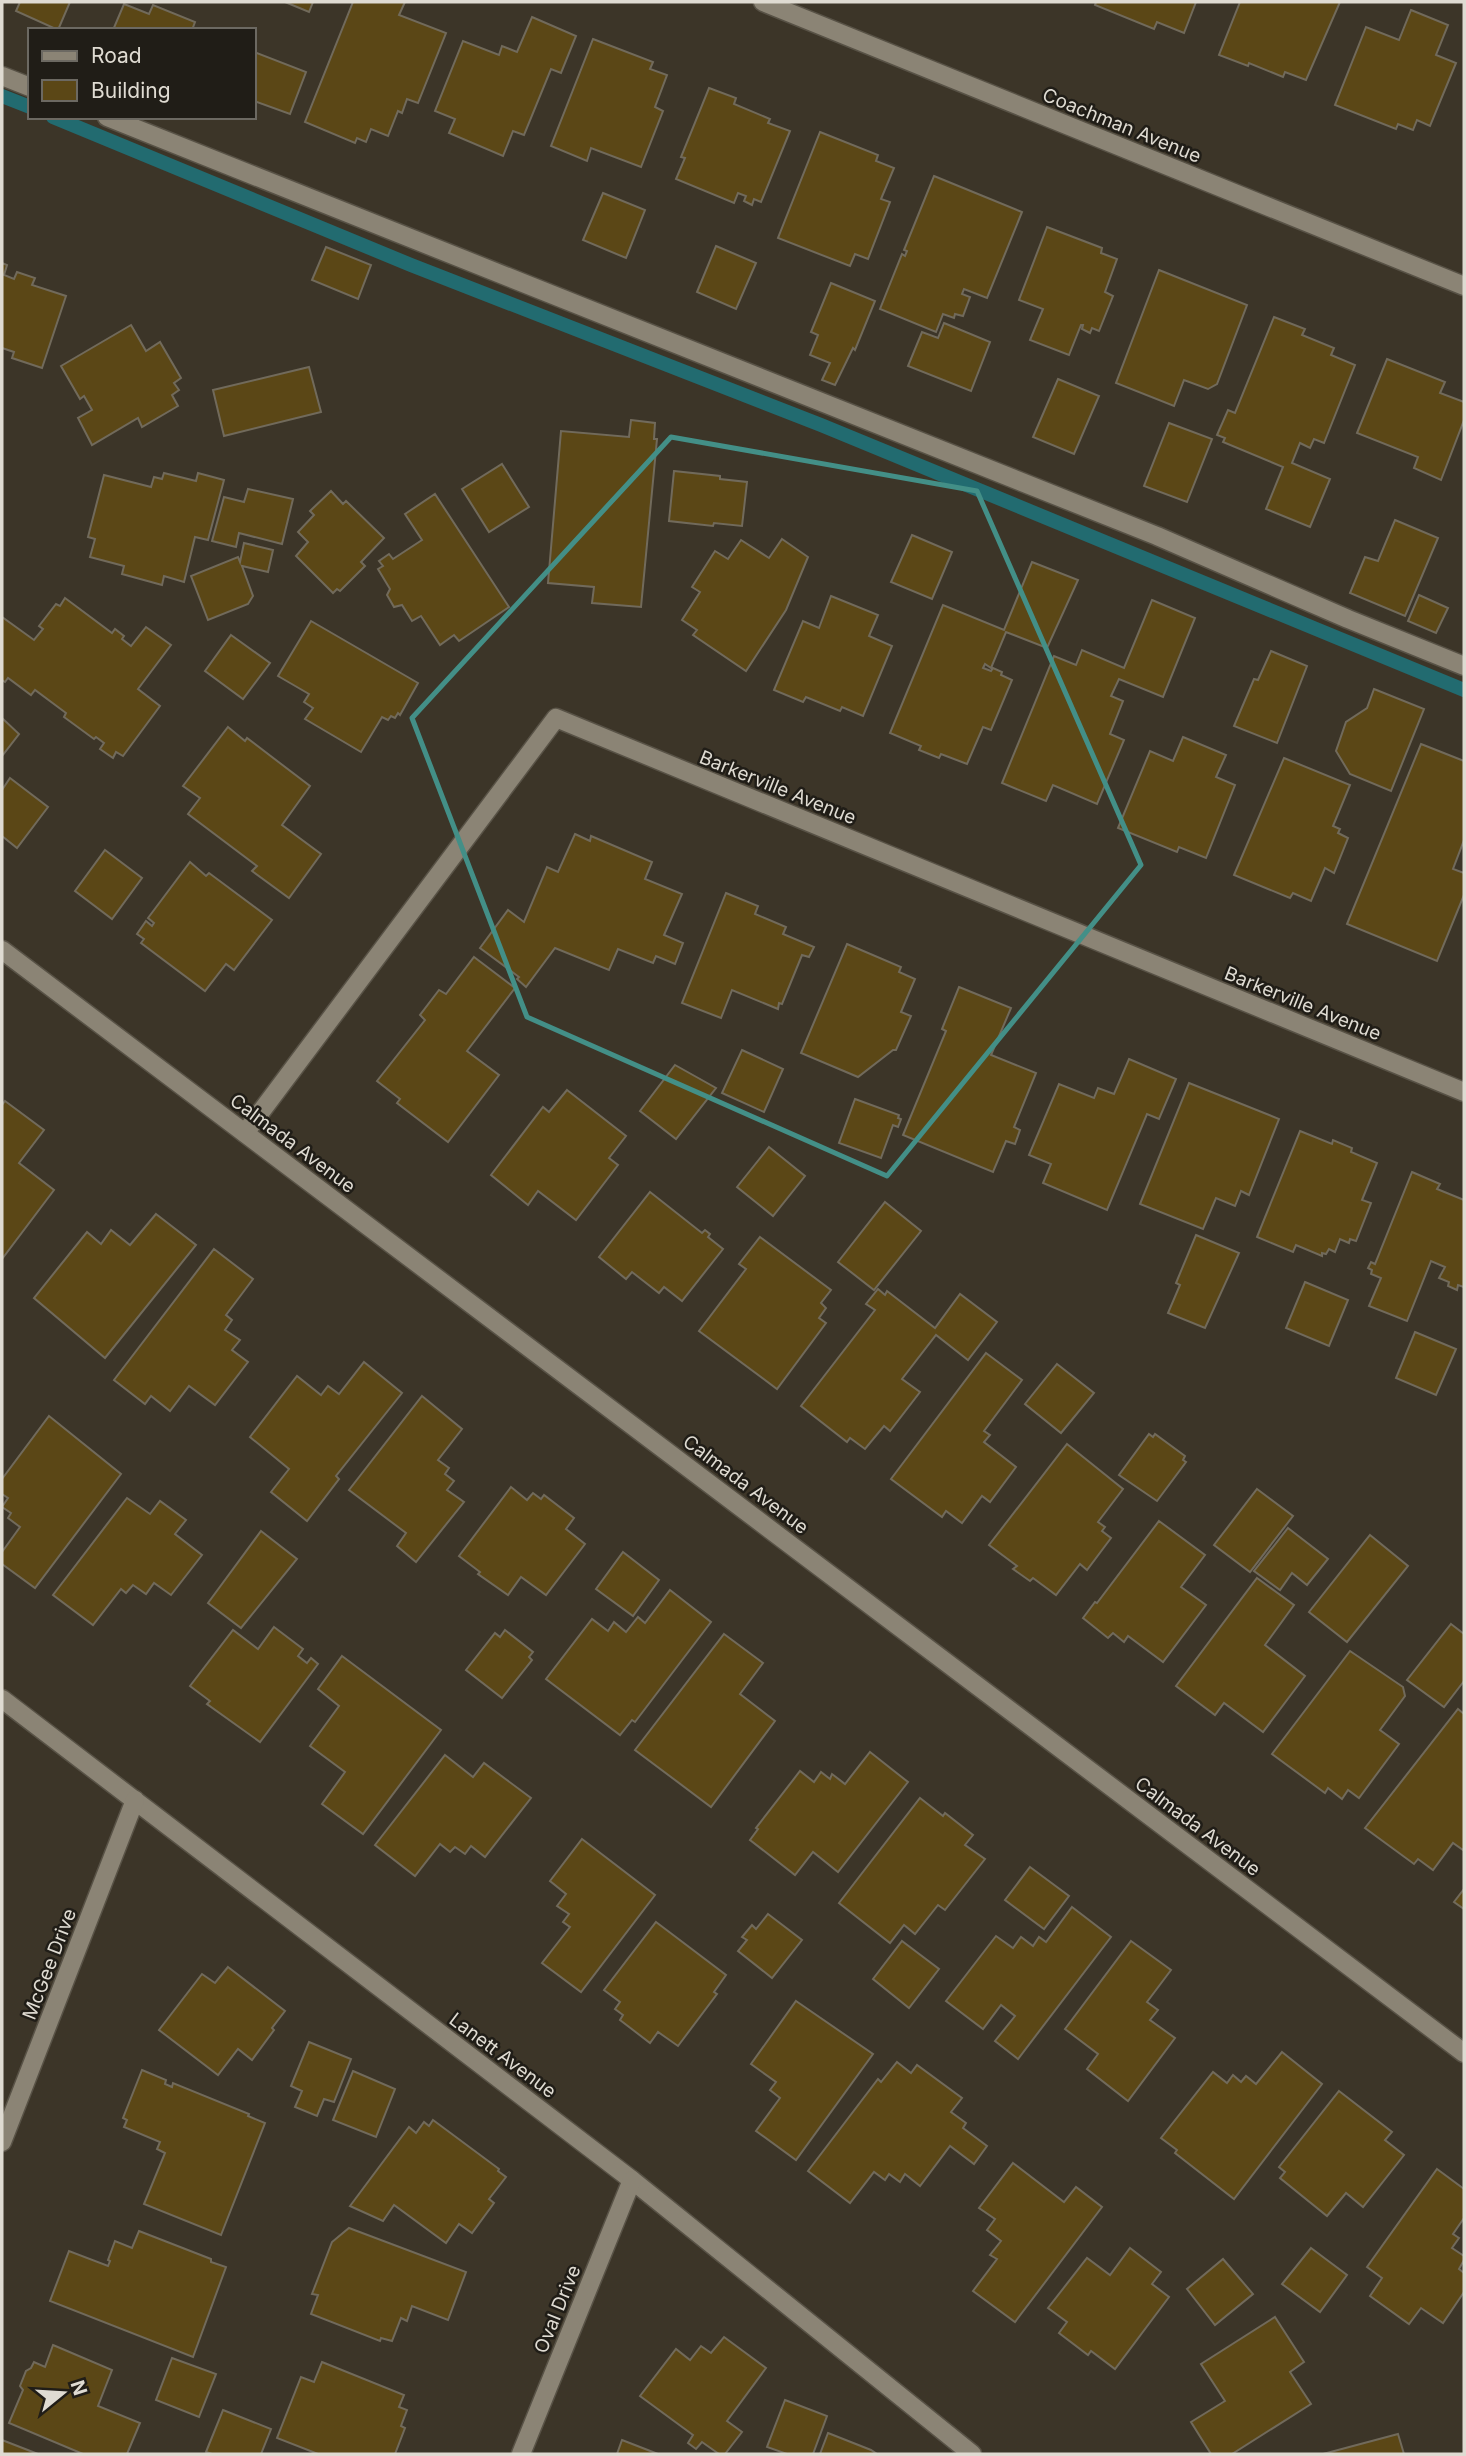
<svg xmlns="http://www.w3.org/2000/svg" width="1466" height="2456" viewBox="0 0 1466 2456" font-family="Inter,sans-serif">
  <style>
    .lines { fill: none; stroke-linecap: round; stroke-linejoin: round }
    .stream { stroke: #226b70; stroke-width: 14 }
    .building { fill: #5b4716; stroke: #716a5b; stroke-width: 2 }
    .service-casing { stroke: #585246; stroke-width: 21 }
    .minor-casing { stroke: #585246; stroke-width: 21 }
    .tertiary-casing { stroke: #585246; stroke-width: 21 }
    .service { stroke: #8b8475; stroke-width: 18 }
    .minor { stroke: #8b8475; stroke-width: 18 }
    .tertiary { stroke: #8b8475; stroke-width: 18 }
    .marked { fill: none; stroke: #438f87; stroke-width: 5; stroke-linejoin: round }
    .labels { text-anchor: middle; stroke-width: 5; stroke-linejoin: round; paint-order: stroke }
    .street-label { font-size: 19px; fill: #dfdbd2; stroke: #201d17 }
  </style>
  <rect width="100%" height="100%" fill="#3c3528"/>
  <g class="lines">
    <!-- stream -->
    <g class="stream">
      <polyline points="2,96 30,107"/>
      <polyline points="53,117 411,265 821,425 1464,690"/>
    </g>
  </g>
  <!-- building -->
  <g class="building">
    <polygon points="20,2 70,2 58,30 16,11"/>
    <polygon points="285,2 313,2 309,12"/>
    <polygon points="353,2 405,2 399,15 446,33 418,103 407,99 402,113 398,111 388,136 371,129 366,142 357,138 355,143 305,122"/>
    <polygon points="1096,2 1196,2 1184,33 1157,22 1154,29 1095,5"/>
    <polygon points="1240,2 1340,2 1306,80 1285,72 1283,77 1249,63 1248,66 1219,55"/>
    <polygon points="124,4 149,14 153,5 195,22 192,30 113,30"/>
    <polygon points="1411,10 1448,25 1436,55 1456,63 1430,126 1417,120 1413,130 1398,124 1396,129 1335,105 1366,27 1399,40"/>
    <polygon points="532,17 576,36 561,73 551,69 524,135 513,131 503,156 449,133 455,119 435,111 463,41 499,55 502,46 517,52"/>
    <polygon points="593,39 653,62 650,69 667,75 655,107 663,111 641,167 591,148 587,161 551,146"/>
    <polygon points="254,52 306,72 290,114 254,101"/>
    <polygon points="709,88 736,98 734,104 770,119 768,123 790,131 761,202 754,199 752,205 744,201 746,196 738,193 734,203 676,179 685,158 681,157"/>
    <polygon points="820,132 878,155 876,161 894,168 881,199 890,202 868,259 855,254 850,266 778,238"/>
    <polygon points="934,176 1022,212 987,298 964,289 962,294 970,297 963,316 955,314 954,318 943,314 936,332 880,309 902,254 905,256 907,251 904,250"/>
    <polygon points="603,193 645,210 626,258 583,240"/>
    <polygon points="1047,227 1102,248 1101,253 1117,259 1105,292 1113,296 1099,331 1092,328 1090,333 1082,329 1083,325 1081,325 1069,355 1030,340 1043,309 1019,300"/>
    <polygon points="716,246 756,263 736,309 697,292"/>
    <polygon points="326,247 371,265 358,299 312,280"/>
    <polygon points="2,263 7,265 4,275 14,279 17,272 35,278 32,285 66,296 42,368 12,358 14,352 2,348"/>
    <polygon points="1159,270 1247,305 1217,384 1208,389 1184,380 1174,406 1116,383"/>
    <polygon points="831,283 875,301 855,350 853,348 835,385 822,380 830,363 810,355 818,335 811,332"/>
    <polygon points="1274,317 1305,329 1302,335 1334,348 1331,355 1355,365 1324,443 1314,439 1310,448 1300,443 1292,463 1330,479 1310,527 1266,509 1283,467 1223,442 1225,438 1217,435 1228,410 1235,413"/>
    <polygon points="944,323 990,342 971,391 908,366 922,332 938,338"/>
    <polygon points="131,325 146,351 160,342 181,378 174,383 179,390 172,395 178,406 142,427 138,418 92,445 78,418 92,410 84,396 80,399 61,366"/>
    <polygon points="1387,359 1445,382 1440,393 1464,402 1464,420 1441,480 1414,468 1418,457 1357,433"/>
    <polygon points="309,367 321,412 224,436 213,390"/>
    <polygon points="1058,379 1099,396 1074,454 1033,437"/>
    <polygon points="631,420 655,423 654,439 657,439 641,607 592,603 594,587 548,583 561,431 629,437"/>
    <polygon points="1169,423 1212,439 1187,502 1144,486"/>
    <polygon points="502,464 529,507 489,532 462,489"/>
    <polygon points="674,471 720,476 720,479 747,482 742,526 714,523 713,526 669,521"/>
    <polygon points="164,473 196,481 198,473 224,480 208,540 195,537 184,582 164,576 162,585 122,574 124,566 90,557 95,539 88,537 104,475 151,487 154,477 162,479"/>
    <polygon points="248,489 293,499 282,544 239,533 236,547 212,541 224,497 244,502"/>
    <polygon points="331,491 343,504 346,501 384,538 361,562 365,566 340,591 337,589 333,593 296,556 308,542 298,532 314,515 310,511"/>
    <polygon points="435,494 509,607 459,641 454,635 440,645 421,616 412,621 402,605 394,607 387,595 390,589 378,569 383,566 379,561 389,554 393,559 422,540 405,514"/>
    <polygon points="1395,520 1438,538 1405,616 1350,593 1365,557 1378,561"/>
    <polygon points="912,535 952,552 932,599 891,582"/>
    <polygon points="782,539 808,557 786,610 746,671 693,635 697,630 682,620 700,592 692,587 715,551 728,559 741,540 769,558"/>
    <polygon points="244,543 273,550 268,572 242,566 253,596 248,604 208,620 191,576 238,557 240,562"/>
    <polygon points="1032,562 1078,580 1047,648 1006,632 991,668 985,664 983,668 991,671 993,668 1002,672 1001,675 1012,680 991,730 983,727 967,764 941,754 939,758 919,750 921,746 890,733 943,605 1004,630"/>
    <polygon points="1419,595 1448,608 1436,633 1408,621"/>
    <polygon points="831,596 878,615 869,636 892,646 863,716 842,707 840,711 806,697 803,702 774,690 803,621 819,628"/>
    <polygon points="65,598 112,633 115,629 124,636 122,639 131,646 146,627 171,645 138,689 160,706 123,756 116,752 113,758 100,749 104,743 96,737 94,739 64,717 66,713 35,690 31,695 8,678 5,682 2,680 2,617 34,640 43,629 39,626 56,604 60,606"/>
    <polygon points="1152,600 1195,618 1163,697 1119,679 1111,696 1123,701 1110,734 1124,740 1097,804 1053,785 1046,801 1002,783 1054,656 1076,665 1082,650 1124,668"/>
    <polygon points="311,621 418,683 400,715 398,713 395,718 391,716 388,720 382,717 361,752 305,719 313,708 304,702 309,694 278,676"/>
    <polygon points="231,635 270,663 243,699 205,671"/>
    <polygon points="1271,651 1307,666 1277,743 1234,726 1254,679 1258,680"/>
    <polygon points="1374,689 1424,709 1391,791 1350,774 1336,751 1346,722 1367,708"/>
    <polygon points="2,718 19,734 2,756"/>
    <polygon points="228,727 245,741 247,738 310,786 282,825 321,854 289,898 252,871 257,866 188,814 200,798 183,786"/>
    <polygon points="1183,737 1226,755 1216,777 1235,785 1206,858 1179,847 1177,852 1118,828 1150,751 1173,761"/>
    <polygon points="1421,744 1464,761 1464,840 1453,869 1464,873 1464,895 1437,961 1347,924"/>
    <polygon points="1284,758 1350,785 1333,826 1340,829 1338,833 1348,838 1334,873 1325,868 1311,901 1293,893 1290,898 1234,875"/>
    <polygon points="10,778 48,807 17,848 2,836 2,790"/>
    <polygon points="575,834 590,841 591,836 652,862 645,879 682,894 664,935 683,943 675,964 656,956 653,963 618,949 609,970 555,948 526,987 517,979 519,977 480,948 508,910 524,922 547,867 558,872"/>
    <polygon points="105,850 142,878 112,919 75,891"/>
    <polygon points="190,862 206,876 209,873 272,920 234,970 226,964 205,991 141,943 144,939 137,934 146,921 152,926 154,923 148,918"/>
    <polygon points="726,893 758,906 755,914 786,927 783,934 814,947 809,957 802,955 782,1004 779,1003 778,1009 732,990 721,1018 682,1003"/>
    <polygon points="847,944 901,967 899,972 915,979 901,1012 911,1016 896,1050 893,1050 858,1077 801,1053"/>
    <polygon points="474,957 515,988 467,1051 499,1075 448,1142 397,1103 400,1099 377,1081 425,1020 420,1015 439,990 446,994"/>
    <polygon points="959,987 1011,1008 991,1055 1036,1073 1014,1127 1020,1130 1015,1144 1006,1141 993,1172 903,1135 946,1031 942,1029"/>
    <polygon points="742,1050 783,1069 764,1112 722,1093"/>
    <polygon points="1129,1059 1176,1079 1159,1119 1147,1114 1107,1210 1043,1183 1051,1164 1029,1155 1059,1084 1094,1098 1098,1088 1114,1094"/>
    <polygon points="675,1065 716,1088 676,1139 640,1111"/>
    <polygon points="1189,1083 1279,1119 1249,1195 1241,1191 1235,1206 1216,1198 1203,1229 1140,1204"/>
    <polygon points="567,1090 626,1136 609,1158 618,1165 576,1220 538,1191 528,1205 491,1175 543,1107 549,1112"/>
    <polygon points="855,1099 899,1115 898,1118 901,1119 898,1127 893,1125 881,1158 839,1143"/>
    <polygon points="5,1101 44,1130 19,1163 54,1190 2,1259 2,1105"/>
    <polygon points="1300,1131 1332,1144 1333,1140 1352,1148 1351,1152 1377,1163 1362,1200 1371,1203 1356,1241 1350,1239 1349,1243 1340,1239 1335,1252 1329,1249 1326,1254 1322,1253 1322,1256 1296,1245 1293,1252 1257,1237"/>
    <polygon points="769,1147 805,1176 773,1216 737,1187"/>
    <polygon points="1412,1172 1440,1184 1437,1189 1464,1200 1464,1287 1458,1285 1457,1290 1448,1286 1449,1282 1439,1278 1445,1267 1431,1261 1407,1321 1369,1306 1381,1278 1371,1274 1372,1270 1368,1268 1371,1262 1375,1264"/>
    <polygon points="650,1192 702,1233 705,1230 710,1234 708,1237 723,1249 682,1301 664,1287 659,1293 632,1272 626,1279 599,1257"/>
    <polygon points="885,1202 921,1231 874,1290 838,1262"/>
    <polygon points="156,1214 196,1245 105,1358 34,1298 87,1232 101,1244 111,1230 130,1245"/>
    <polygon points="1196,1235 1239,1253 1205,1328 1168,1313 1180,1285 1176,1283"/>
    <polygon points="760,1237 831,1290 821,1303 826,1308 819,1318 826,1323 777,1389 699,1331 746,1269 739,1264"/>
    <polygon points="214,1249 253,1279 226,1315 232,1320 225,1330 240,1340 232,1350 248,1362 215,1405 189,1386 170,1411 151,1396 145,1404 114,1380"/>
    <polygon points="1305,1282 1348,1300 1329,1346 1286,1328"/>
    <polygon points="878,1289 885,1295 887,1291 935,1328 960,1294 997,1322 968,1360 936,1335 902,1379 920,1392 890,1431 884,1426 865,1449 850,1438 847,1442 801,1406 875,1310 866,1304"/>
    <polygon points="1415,1332 1456,1349 1436,1395 1396,1378"/>
    <polygon points="986,1353 1022,1380 984,1431 990,1435 984,1442 1016,1467 990,1502 982,1496 962,1523 946,1511 942,1517 891,1479"/>
    <polygon points="364,1362 402,1393 336,1476 339,1479 307,1521 271,1492 289,1469 250,1437 297,1376 321,1395 328,1386 339,1394"/>
    <polygon points="1057,1364 1094,1393 1061,1433 1025,1404"/>
    <polygon points="422,1396 462,1429 438,1460 449,1468 445,1474 454,1481 447,1490 464,1502 416,1562 397,1546 406,1533 349,1490"/>
    <polygon points="49,1416 121,1474 35,1588 2,1564 2,1552 20,1527 8,1518 11,1513 2,1507 8,1498 2,1494 2,1479"/>
    <polygon points="1149,1434 1153,1437 1155,1434 1185,1456 1183,1460 1186,1462 1157,1501 1119,1475"/>
    <polygon points="1067,1444 1123,1489 1098,1522 1105,1527 1102,1531 1111,1538 1087,1570 1080,1564 1056,1595 1033,1578 1030,1581 1013,1569 1017,1566 989,1545"/>
    <polygon points="511,1487 527,1500 533,1493 541,1499 544,1495 574,1518 566,1529 585,1544 546,1595 521,1577 508,1595 478,1574 480,1572 459,1556"/>
    <polygon points="1257,1489 1293,1516 1250,1572 1214,1545"/>
    <polygon points="127,1498 150,1514 160,1501 186,1520 175,1534 202,1555 171,1595 154,1583 146,1594 133,1585 126,1593 121,1589 93,1625 53,1595"/>
    <polygon points="1159,1521 1205,1555 1181,1587 1206,1605 1163,1662 1128,1636 1124,1642 1113,1633 1108,1638 1083,1618 1095,1602 1097,1603"/>
    <polygon points="1288,1528 1328,1559 1307,1585 1292,1573 1280,1590 1254,1571"/>
    <polygon points="261,1531 297,1559 241,1628 208,1603"/>
    <polygon points="1370,1535 1408,1566 1347,1642 1309,1612"/>
    <polygon points="623,1552 659,1580 633,1616 596,1589"/>
    <polygon points="1257,1578 1294,1605 1265,1645 1305,1676 1263,1732 1224,1703 1215,1715 1176,1686"/>
    <polygon points="670,1590 711,1622 635,1722 632,1720 620,1735 546,1679 592,1619 608,1631 614,1622 626,1632 638,1617 645,1623"/>
    <polygon points="1451,1624 1464,1634 1464,1681 1444,1707 1407,1680"/>
    <polygon points="274,1627 303,1649 298,1656 307,1663 311,1658 318,1664 260,1742 207,1704 210,1701 190,1686 233,1630 258,1649"/>
    <polygon points="505,1630 533,1652 529,1657 532,1660 502,1698 466,1670 495,1633 500,1637"/>
    <polygon points="724,1634 763,1663 740,1694 775,1721 711,1807 635,1750"/>
    <polygon points="1350,1651 1403,1687 1405,1696 1380,1730 1399,1744 1359,1798 1348,1790 1342,1799 1328,1788 1325,1793 1272,1754"/>
    <polygon points="342,1656 441,1730 363,1834 322,1804 345,1772 310,1746 339,1706 318,1689"/>
    <polygon points="1458,1709 1464,1714 1464,1848 1463,1850 1453,1843 1433,1870 1418,1859 1414,1864 1365,1828"/>
    <polygon points="870,1752 908,1782 838,1872 813,1852 795,1875 750,1840 758,1829 756,1828 800,1771 814,1782 821,1772 830,1779 832,1774 845,1784"/>
    <polygon points="445,1755 473,1777 484,1763 531,1798 485,1857 471,1846 465,1854 455,1847 450,1852 440,1844 415,1876 375,1845"/>
    <polygon points="920,1798 943,1816 945,1813 973,1835 965,1845 985,1859 945,1910 938,1905 915,1934 904,1925 890,1943 839,1903"/>
    <polygon points="582,1839 655,1895 581,1992 542,1963 570,1927 563,1922 569,1914 557,1906 566,1894 550,1881"/>
    <polygon points="1030,1867 1069,1896 1044,1929 1005,1900"/>
    <polygon points="1464,1889 1464,1909 1454,1902"/>
    <polygon points="1072,1907 1111,1937 1018,2059 995,2041 1015,2016 1001,2005 983,2029 946,2001 996,1936 1013,1948 1021,1937 1033,1946 1039,1937 1046,1942"/>
    <polygon points="768,1914 802,1940 772,1978 738,1951 747,1940 742,1937 752,1925 756,1929"/>
    <polygon points="656,1922 726,1975 714,1992 717,1994 678,2046 658,2032 650,2043 620,2020 623,2015 615,2009 620,2002 604,1990"/>
    <polygon points="902,1941 939,1969 909,2008 873,1979"/>
    <polygon points="1131,1941 1171,1970 1147,2002 1158,2010 1150,2020 1175,2038 1128,2101 1087,2069 1098,2054 1065,2029"/>
    <polygon points="228,1967 285,2011 272,2028 274,2030 252,2060 238,2049 218,2075 159,2030 202,1974 215,1983"/>
    <polygon points="796,2001 873,2054 796,2160 756,2131 780,2098 770,2090 776,2082 751,2064"/>
    <polygon points="309,2042 351,2059 334,2102 324,2099 317,2116 295,2107 302,2091 291,2086"/>
    <polygon points="1282,2052 1322,2084 1234,2199 1175,2153 1177,2150 1161,2138 1213,2072 1227,2083 1233,2075 1241,2082 1246,2076 1256,2084"/>
    <polygon points="897,2062 911,2073 917,2065 962,2098 951,2112 966,2123 963,2128 987,2146 974,2164 950,2146 920,2186 905,2174 900,2182 889,2174 885,2180 874,2172 850,2203 808,2171 878,2079 881,2082"/>
    <polygon points="142,2070 166,2080 165,2084 172,2087 173,2083 249,2114 248,2116 265,2123 221,2235 144,2204 165,2153 157,2149 160,2142 124,2127 127,2120 123,2118"/>
    <polygon points="353,2071 395,2089 376,2137 333,2120"/>
    <polygon points="1339,2091 1392,2132 1385,2140 1404,2155 1363,2207 1346,2193 1327,2216 1280,2178 1285,2172 1279,2167"/>
    <polygon points="433,2120 499,2169 498,2171 506,2177 489,2199 494,2203 472,2233 459,2224 446,2243 394,2205 383,2221 350,2206 409,2127 416,2133 424,2122 429,2126"/>
    <polygon points="1013,2163 1064,2202 1076,2187 1102,2207 1015,2322 973,2291 997,2259 990,2255 1001,2241 987,2230 995,2219 979,2208"/>
    <polygon points="1437,2169 1464,2189 1464,2218 1453,2234 1459,2238 1452,2248 1464,2256 1464,2260 1459,2269 1464,2273 1464,2292 1443,2323 1421,2308 1409,2324 1370,2296 1382,2278 1367,2267"/>
    <polygon points="349,2228 466,2272 448,2320 412,2306 407,2321 401,2318 392,2341 381,2338 380,2341 311,2314 318,2295 312,2294 332,2242"/>
    <polygon points="139,2231 211,2259 211,2262 226,2267 193,2357 50,2301 69,2251 108,2266 110,2261 108,2260 115,2241 132,2248"/>
    <polygon points="1130,2248 1161,2272 1152,2284 1169,2297 1115,2369 1091,2351 1088,2355 1059,2333 1067,2322 1048,2308 1087,2258 1110,2275"/>
    <polygon points="1311,2248 1347,2275 1320,2312 1282,2284"/>
    <polygon points="1223,2259 1253,2294 1215,2325 1187,2289"/>
    <polygon points="1275,2317 1304,2362 1290,2372 1311,2404 1232,2454 1211,2454 1191,2422 1225,2401 1201,2364"/>
    <polygon points="724,2337 766,2368 727,2421 742,2432 725,2454 719,2454 702,2442 696,2449 688,2443 693,2435 640,2396 676,2349 690,2360 701,2346 711,2353"/>
    <polygon points="53,2345 112,2370 98,2406 140,2423 127,2454 83,2454 9,2423 23,2390 20,2386 26,2371 31,2368 34,2362 45,2367"/>
    <polygon points="172,2358 216,2374 199,2417 156,2400"/>
    <polygon points="322,2362 404,2395 399,2407 407,2410 401,2426 405,2428 395,2454 318,2454 277,2438 301,2377 314,2382"/>
    <polygon points="785,2400 827,2416 813,2454 787,2454 767,2447"/>
    <polygon points="223,2410 271,2429 261,2454 212,2454 206,2452"/>
    <polygon points="828,2433 871,2450 877,2454 820,2454"/>
    <polygon points="1398,2434 1404,2454 1323,2454"/>
    <polygon points="2,2440 38,2454 2,2454"/>
    <polygon points="622,2440 658,2454 617,2454"/>
  </g>
  <g class="lines">
    <defs>
      <g id="service">
        <polyline points="2,76 30,87"/>
        <polyline points="107,117 1157,536 1348,619 1464,666"/>
      </g>
      <g id="minor">
        <polyline points="763,2 1464,286"/>
        <polyline points="245,1133 556,718 1464,1092"/>
        <polyline points="2,1699 632,2180 972,2454"/>
        <polyline points="2,2142 135,1800"/>
        <polyline points="521,2454 632,2180"/>
      </g>
      <polyline id="tertiary" points="2,950 1464,2053"/>
    </defs>
    <!-- service casing -->
    <use href="#service" class="service-casing"/>
    <!-- minor casing -->
    <use href="#minor" class="minor-casing"/>
    <!-- tertiary casing -->
    <use href="#tertiary" class="tertiary-casing"/>
    <!-- service -->
    <use href="#service" class="service"/>
    <!-- minor -->
    <use href="#minor" class="minor"/>
    <!-- tertiary -->
    <use href="#tertiary" class="tertiary"/>
  </g>
  <!-- marked area -->
  <path class="marked" d="M671,437L977,491L1141,865L887,1176L527,1017L412,718Z"/>
  <g class="labels">
    <!-- street labels -->
    <g class="street-label">
      <text transform="translate(1122 125) rotate(22)" y="7">Coachman Avenue</text>
      <text transform="translate(778 787) rotate(22)" y="7">Barkerville Avenue</text>
      <text transform="translate(1303 1003) rotate(22)" y="7">Barkerville Avenue</text>
      <text transform="translate(293 1143) rotate(37)" y="7">Calmada Avenue</text>
      <text transform="translate(746 1484) rotate(37)" y="7">Calmada Avenue</text>
      <text transform="translate(1198 1826) rotate(37)" y="7">Calmada Avenue</text>
      <text transform="translate(49 1964) rotate(-69)" y="7">McGee Drive</text>
      <text transform="translate(503 2055) rotate(37)" y="7">Lanett Avenue</text>
      <text transform="translate(557 2309) rotate(-68)" y="7">Oval Drive</text>
    </g>
  </g>
  <!-- border -->
  <rect width="1466" height="2456" fill="none" stroke="#dfdbd2" stroke-width="7"/>
  <!-- legend -->
  <rect x="28" y="28" width="228" height="91" fill="#201d17" stroke="#6c6962" stroke-width="2"/>
  <rect x="42" y="51" width="35" height="10" fill="#8b8475" stroke="#6c6962" stroke-width="2"/>
  <text x="91" y="63" font-size="21" fill="#dfdbd2">Road</text>
  <rect x="42" y="80" width="35" height="21" fill="#5b4716" stroke="#6c6962" stroke-width="2"/>
  <text x="91" y="98" font-size="21" fill="#dfdbd2">Building</text>
  <!-- north arrow -->
  <g transform="translate(63 2393) rotate(72)" stroke="#201d17" stroke-width="5" paint-order="stroke">
  <path d="M0-5L12 26L0 18L-12 26Z" fill="#dfdbd2"/>
  <text y="-10" font-size="19" font-weight="bold" text-anchor="middle" fill="#dfdbd2">N</text>
  </g>
</svg>
